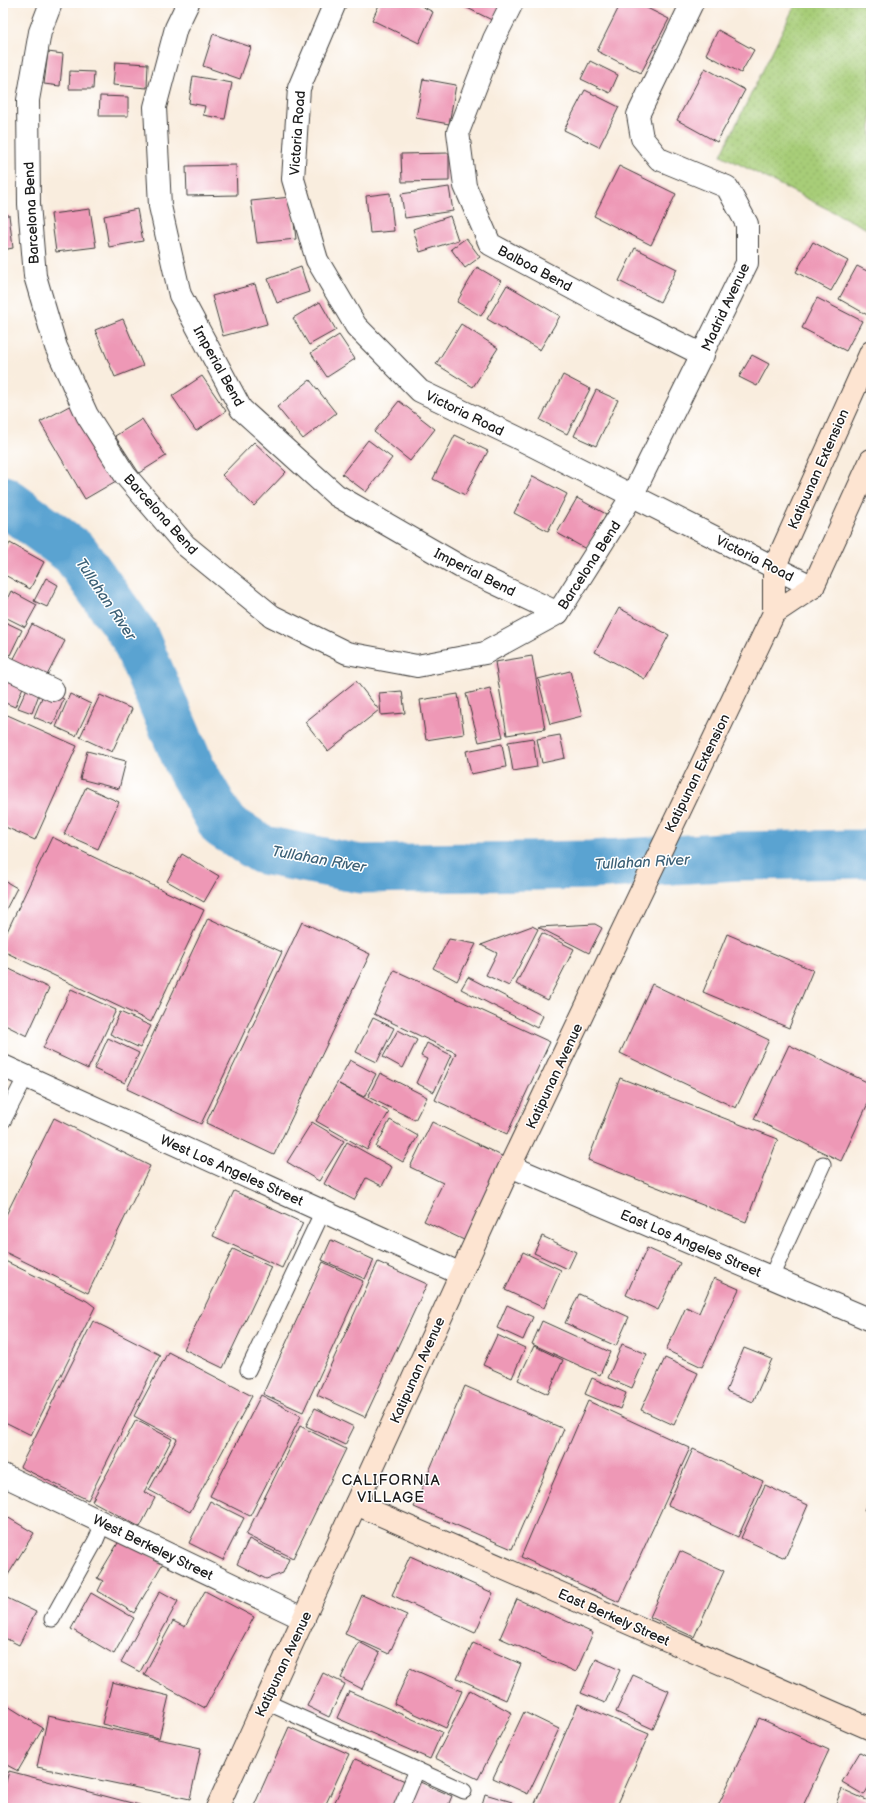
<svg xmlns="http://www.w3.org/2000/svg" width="874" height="1811" viewBox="0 0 874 1811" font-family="'Balsamiq Sans',sans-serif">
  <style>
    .park { fill: url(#park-dots); stroke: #62744a }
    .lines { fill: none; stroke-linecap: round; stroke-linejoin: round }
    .river { stroke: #5aa3d1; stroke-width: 49 }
    .building { fill: #ee98b6 }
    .lane-casing { stroke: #3d3b39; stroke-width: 17 }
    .street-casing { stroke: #3d3b39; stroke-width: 24 }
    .secondary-casing { stroke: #3d3b39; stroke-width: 24 }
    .lane { stroke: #fff; stroke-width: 15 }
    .street { stroke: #fff; stroke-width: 22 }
    .secondary { stroke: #fde4d1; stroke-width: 22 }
    .labels { text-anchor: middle; stroke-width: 3; stroke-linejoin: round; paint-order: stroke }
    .street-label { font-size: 14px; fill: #1c1c1c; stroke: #fff }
    .water-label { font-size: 15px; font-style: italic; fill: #3b6076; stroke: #fff }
    .neighbourhood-label { font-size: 15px; letter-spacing: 1px; fill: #1c1c1c; stroke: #fff }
  </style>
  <defs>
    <pattern id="park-dots" width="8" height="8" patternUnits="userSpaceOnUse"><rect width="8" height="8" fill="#a7cd78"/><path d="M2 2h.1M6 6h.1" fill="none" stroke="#8faf67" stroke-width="1.8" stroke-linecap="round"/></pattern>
  </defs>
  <rect width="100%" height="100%" fill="#fff"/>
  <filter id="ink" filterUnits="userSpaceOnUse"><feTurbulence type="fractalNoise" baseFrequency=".025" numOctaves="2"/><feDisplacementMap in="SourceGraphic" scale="8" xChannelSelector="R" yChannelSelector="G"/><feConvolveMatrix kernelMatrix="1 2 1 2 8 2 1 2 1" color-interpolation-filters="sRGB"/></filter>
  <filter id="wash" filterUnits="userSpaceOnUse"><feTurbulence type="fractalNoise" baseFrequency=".012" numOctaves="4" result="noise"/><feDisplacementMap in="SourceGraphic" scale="16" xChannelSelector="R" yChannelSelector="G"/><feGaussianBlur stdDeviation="0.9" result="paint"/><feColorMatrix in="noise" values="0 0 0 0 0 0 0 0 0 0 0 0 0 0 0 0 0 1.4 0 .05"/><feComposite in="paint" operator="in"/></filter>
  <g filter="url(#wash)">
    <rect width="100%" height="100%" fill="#f9edde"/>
    <!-- park -->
    <polygon class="park" points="796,3 871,3 871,231 721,155"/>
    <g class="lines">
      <!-- river -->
      <polyline class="river" points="3,500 75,553 134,636 191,769 223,825 263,850 360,869 591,865 738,856 865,854 871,852"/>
    </g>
    <g id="blocks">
      <!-- building -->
      <g class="building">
        <polygon points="380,3 416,3 433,12 419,43 372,20"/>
        <polygon points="457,3 507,3 498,23"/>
        <polygon points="621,3 637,3 669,19 641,73 597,51"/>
        <polygon points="718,30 754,50 741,73 706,54"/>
        <polygon points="213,34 251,47 240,79 203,66"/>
        <polygon points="48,52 63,54 60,86 44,84"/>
        <polygon points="590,61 618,75 610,93 581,79"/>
        <polygon points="115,62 148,64 147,88 113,85"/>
        <polygon points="705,68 745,90 717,142 677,120"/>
        <polygon points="70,71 94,72 93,89 69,89"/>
        <polygon points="193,76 232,83 225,119 203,115 205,106 189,103"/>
        <polygon points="423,79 456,85 449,124 416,118"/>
        <polygon points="585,90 619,107 599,147 564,130"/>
        <polygon points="100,96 128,97 128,116 99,116"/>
        <polygon points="449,153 449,181 402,182 401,154"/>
        <polygon points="236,165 237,195 187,196 186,166"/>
        <polygon points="619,166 676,194 651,245 594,216"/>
        <polygon points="449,187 453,211 405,218 401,194"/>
        <polygon points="390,193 394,231 370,233 366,196"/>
        <polygon points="291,197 296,239 257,243 251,201"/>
        <polygon points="90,209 96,247 56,252 51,214"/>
        <polygon points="137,209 143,241 109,247 104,216"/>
        <polygon points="3,215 9,215 13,248 3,250"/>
        <polygon points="450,216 458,240 420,252 413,229"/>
        <polygon points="466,238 480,257 465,268 451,249"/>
        <polygon points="813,242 848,261 831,291 796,272"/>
        <polygon points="635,248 677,269 660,302 619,281"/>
        <polygon points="857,266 871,273 871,317 839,299"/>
        <polygon points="301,267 309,292 277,303 268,279"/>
        <polygon points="477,267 501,281 481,316 457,302"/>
        <polygon points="255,284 267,324 223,336 212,296"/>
        <polygon points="507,285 560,316 540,350 487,319"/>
        <polygon points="817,298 862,321 846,351 802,328"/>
        <polygon points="320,302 336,330 309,345 293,318"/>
        <polygon points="123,319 143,366 115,377 95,330"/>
        <polygon points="461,324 498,348 473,387 436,364"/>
        <polygon points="339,335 355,359 327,377 311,353"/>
        <polygon points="752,355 769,364 757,386 739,377"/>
        <polygon points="563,375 590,389 567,434 540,420"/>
        <polygon points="202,376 226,411 196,431 172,396"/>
        <polygon points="310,380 336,413 303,439 277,407"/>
        <polygon points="596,390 618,400 596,446 574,436"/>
        <polygon points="399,401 435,429 410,461 374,432"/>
        <polygon points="71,405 116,481 85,499 40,422"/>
        <polygon points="142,419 166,456 139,473 115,436"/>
        <polygon points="455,435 488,451 465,495 433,479"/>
        <polygon points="368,440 392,458 366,492 342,474"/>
        <polygon points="254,442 286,472 254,506 222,475"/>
        <polygon points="533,476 567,494 548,531 514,513"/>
        <polygon points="577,498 606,514 586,549 557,533"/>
        <polygon points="10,543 44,562 30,589 3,574 3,555"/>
        <polygon points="46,578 58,585 47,607 34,601"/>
        <polygon points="11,591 37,605 25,627 3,616 3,607"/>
        <polygon points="619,608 669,635 645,679 595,652"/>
        <polygon points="3,621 22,630 10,655 3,651"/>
        <polygon points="32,624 65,641 43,683 10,666"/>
        <polygon points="532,656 545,729 507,735 495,662"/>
        <polygon points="570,671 582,716 550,724 538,679"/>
        <polygon points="5,680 23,687 15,707 3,702 3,686"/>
        <polygon points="356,681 379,710 328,751 305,722"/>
        <polygon points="29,684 41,689 32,713 18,708"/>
        <polygon points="490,688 503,737 479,742 466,694"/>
        <polygon points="45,690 64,699 53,725 34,717"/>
        <polygon points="402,691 405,713 381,715 379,693"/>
        <polygon points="70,694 91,704 76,736 56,727"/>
        <polygon points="458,694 464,734 426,740 420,700"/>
        <polygon points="100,695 132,709 112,752 80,737"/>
        <polygon points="3,713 77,746 35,840 3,826"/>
        <polygon points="560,735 565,758 542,763 537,739"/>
        <polygon points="533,738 537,767 513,771 508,742"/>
        <polygon points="502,744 506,767 471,774 466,751"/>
        <polygon points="87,751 126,761 119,789 80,779"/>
        <polygon points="86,787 119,802 98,849 64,834"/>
        <polygon points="52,837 204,910 151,1022 3,951 3,940"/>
        <polygon points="182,854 219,876 204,902 167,881"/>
        <polygon points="3,880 17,888 3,915"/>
        <polygon points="208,918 282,952 201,1124 127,1089"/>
        <polygon points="302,922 370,954 274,1155 206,1123"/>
        <polygon points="595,924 602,928 589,953 538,927"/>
        <polygon points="532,926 538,929 509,986 486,975 497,953 481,945"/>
        <polygon points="542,933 574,949 548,1000 516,984"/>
        <polygon points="727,934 813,970 789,1028 703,992"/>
        <polygon points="449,939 476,944 457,981 433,968"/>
        <polygon points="3,966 49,988 27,1036 3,1024"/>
        <polygon points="394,970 550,1042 507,1134 435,1100 456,1053 374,1014"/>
        <polygon points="468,977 543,1016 537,1028 461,989"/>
        <polygon points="652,984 769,1040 736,1108 620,1053"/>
        <polygon points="71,989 116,1010 88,1069 43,1048"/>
        <polygon points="120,1012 151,1026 140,1048 110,1034"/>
        <polygon points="373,1018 394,1028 377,1062 356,1052"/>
        <polygon points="398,1030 417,1040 403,1068 383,1057"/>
        <polygon points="108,1038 139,1053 125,1083 94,1069"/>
        <polygon points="427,1043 451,1055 434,1092 416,1083 427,1059 421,1056"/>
        <polygon points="789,1045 871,1084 871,1097 841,1161 754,1119"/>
        <polygon points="350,1060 376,1074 364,1097 339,1084 389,1112 367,1150 316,1121"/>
        <polygon points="380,1073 427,1097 415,1120 368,1097"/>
        <polygon points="620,1078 778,1139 746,1222 588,1160"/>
        <polygon points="54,1118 150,1166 88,1293 3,1251 3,1221"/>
        <polygon points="390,1120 418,1136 403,1162 376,1147"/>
        <polygon points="312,1122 344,1141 319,1181 287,1162"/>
        <polygon points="432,1122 504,1157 464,1240 424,1221 443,1183 410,1167"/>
        <polygon points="347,1142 392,1167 382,1186 366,1178 354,1200 324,1184"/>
        <polygon points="234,1191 303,1223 282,1268 213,1236"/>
        <polygon points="542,1236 576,1252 568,1269 534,1253"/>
        <polygon points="331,1240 374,1260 365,1279 322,1260"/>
        <polygon points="647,1248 680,1263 658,1310 626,1295"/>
        <polygon points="233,1249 271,1267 223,1368 184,1349"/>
        <polygon points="523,1252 561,1270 544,1308 505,1290"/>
        <polygon points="3,1260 87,1301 95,1307 31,1435 3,1421"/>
        <polygon points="323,1262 363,1281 303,1412 263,1394"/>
        <polygon points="378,1262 427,1284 365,1417 317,1395"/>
        <polygon points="714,1278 739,1289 702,1367 666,1350 686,1307 699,1313"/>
        <polygon points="579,1294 629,1317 616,1346 565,1323"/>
        <polygon points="507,1305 533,1317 523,1340 497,1328"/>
        <polygon points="93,1321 160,1355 88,1500 20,1467"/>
        <polygon points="542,1321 610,1352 600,1375 532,1344"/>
        <polygon points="497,1335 525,1348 512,1378 483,1365"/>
        <polygon points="622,1344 647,1354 632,1388 608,1378"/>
        <polygon points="534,1346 563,1360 548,1394 518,1380"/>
        <polygon points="744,1348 772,1359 753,1402 726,1391"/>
        <polygon points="168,1352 252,1396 190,1512 149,1490 177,1439 134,1416"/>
        <polygon points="665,1358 698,1373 674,1425 641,1410"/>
        <polygon points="592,1378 626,1393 620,1409 585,1394"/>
        <polygon points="465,1386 564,1429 512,1549 414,1507"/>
        <polygon points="261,1395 301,1416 250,1516 210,1496"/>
        <polygon points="588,1401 690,1448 619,1602 521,1557"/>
        <polygon points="315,1408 354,1427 345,1445 306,1426"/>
        <polygon points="136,1420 172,1439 144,1492 155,1498 140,1527 92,1501"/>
        <polygon points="300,1426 346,1449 293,1558 246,1535"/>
        <polygon points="693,1449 763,1481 738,1537 668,1505"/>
        <polygon points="765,1485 808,1505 785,1558 741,1538"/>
        <polygon points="871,1494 871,1513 864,1510"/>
        <polygon points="210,1501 244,1518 223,1560 189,1543"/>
        <polygon points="7,1517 34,1533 3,1583 3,1524"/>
        <polygon points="121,1538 163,1563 134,1613 98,1591 103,1581 97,1578"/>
        <polygon points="249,1539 289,1559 283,1573 266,1579 237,1564"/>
        <polygon points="680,1551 724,1571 694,1637 650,1617"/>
        <polygon points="410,1556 493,1593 475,1633 392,1595"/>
        <polygon points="160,1591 178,1601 140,1672 121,1662"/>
        <polygon points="205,1591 254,1617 205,1708 144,1675 173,1621 185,1627"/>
        <polygon points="91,1593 134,1618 114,1654 71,1629"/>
        <polygon points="362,1595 407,1615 389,1654 345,1634"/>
        <polygon points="5,1597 36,1612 19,1645 3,1637 3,1600"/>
        <polygon points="517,1599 593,1633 576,1672 500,1638"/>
        <polygon points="359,1642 380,1653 362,1689 341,1678"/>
        <polygon points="473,1643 521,1664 506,1700 457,1678"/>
        <polygon points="596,1659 620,1670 605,1703 581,1693"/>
        <polygon points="410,1668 462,1691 446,1728 394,1704"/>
        <polygon points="323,1673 345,1684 329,1717 307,1706"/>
        <polygon points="633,1675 669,1691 653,1729 616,1712"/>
        <polygon points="112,1682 169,1696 159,1738 102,1724"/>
        <polygon points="470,1690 512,1713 478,1779 435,1758"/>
        <polygon points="349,1691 442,1732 430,1759 337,1718"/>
        <polygon points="3,1703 43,1728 18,1771 3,1763"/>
        <polygon points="578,1704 649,1734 616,1808 533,1808"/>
        <polygon points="524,1712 559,1729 528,1794 493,1778"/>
        <polygon points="48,1716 201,1748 190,1799 37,1767"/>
        <polygon points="759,1718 829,1750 802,1808 717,1808"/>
        <polygon points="289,1727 349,1754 331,1793 324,1808 253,1808"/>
        <polygon points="860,1752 871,1758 871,1783 864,1795 842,1782"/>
        <polygon points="355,1759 405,1781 393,1808 332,1808"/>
        <polygon points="9,1771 143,1806 142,1808 3,1808 3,1793"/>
        <polygon points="420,1782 452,1796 447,1808 408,1808"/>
        <polygon points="842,1789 871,1802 871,1808 834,1808"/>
        <polygon points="485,1794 512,1802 510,1808 481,1808"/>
      </g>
    </g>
  </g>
  <g filter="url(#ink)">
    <use href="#blocks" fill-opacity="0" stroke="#3d3b39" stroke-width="1"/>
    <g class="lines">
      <defs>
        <g id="lane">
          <polyline points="3,1121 26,1076"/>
          <polyline points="771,1277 823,1164"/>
          <polyline points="248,1370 323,1211"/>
          <polyline points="52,1619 96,1540 103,1523"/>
          <polyline points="266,1702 464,1791"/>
          <polyline points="401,1808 417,1770"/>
        </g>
        <g id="street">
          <polyline points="51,3 40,32 28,100 29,204 35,276 56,347 87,415 125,475 185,545 272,616 347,653 417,666 485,653 558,613 632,496 747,263 747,224 727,187 659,159 642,138 638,115 692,3"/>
          <polyline points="188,3 176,28 155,107 160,206 180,295 241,409 336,495 461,567 558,613"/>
          <polyline points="335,3 299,88 293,179 317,260 356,326 420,391 518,438 813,587"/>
          <polyline points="512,3 494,39 458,132 465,186 490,244 613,310 703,355"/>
          <polyline points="3,666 53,690"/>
          <polyline points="3,1066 461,1274"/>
          <polyline points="510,1166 871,1320"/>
          <polyline points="3,1475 304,1619"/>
        </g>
        <g id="secondary">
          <polyline points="774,613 813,587 871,460"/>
          <polyline points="356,1504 871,1729"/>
          <polyline points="217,1808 510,1166 774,613 774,568 871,352"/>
        </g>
      </defs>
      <!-- lane casing -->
      <use href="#lane" class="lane-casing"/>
      <!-- street casing -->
      <use href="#street" class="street-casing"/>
      <!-- secondary casing -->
      <use href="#secondary" class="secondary-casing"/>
      <!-- lane -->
      <use href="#lane" class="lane"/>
      <!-- street -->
      <use href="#street" class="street"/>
      <!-- secondary -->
      <use href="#secondary" class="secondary"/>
    </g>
  </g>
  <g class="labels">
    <!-- street labels -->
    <g class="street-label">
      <text transform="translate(297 133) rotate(-86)" y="5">Victoria Road</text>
      <text transform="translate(31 213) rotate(-93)" y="5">Barcelona Bend</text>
      <text transform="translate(535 268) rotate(28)" y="5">Balboa Bend</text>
      <text transform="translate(725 307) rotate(-65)" y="5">Madrid Avenue</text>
      <text transform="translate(219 366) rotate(61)" y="5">Imperial Bend</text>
      <text transform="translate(465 413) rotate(26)" y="5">Victoria Road</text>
      <text transform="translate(818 469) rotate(-66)" y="5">Katipunan Extension</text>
      <text transform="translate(161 514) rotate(48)" y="5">Barcelona Bend</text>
      <text transform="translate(755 558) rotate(27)" y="5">Victoria Road</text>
      <text transform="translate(589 565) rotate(-57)" y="5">Barcelona Bend</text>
      <text transform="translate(475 572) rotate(27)" y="5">Imperial Bend</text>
      <text transform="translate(697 773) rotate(-64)" y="5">Katipunan Extension</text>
      <text transform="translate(554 1076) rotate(-65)" y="5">Katipunan Avenue</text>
      <text transform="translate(232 1170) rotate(24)" y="5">West Los Angeles Street</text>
      <text transform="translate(691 1243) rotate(23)" y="5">East Los Angeles Street</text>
      <text transform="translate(417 1370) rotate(-66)" y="5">Katipunan Avenue</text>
      <text transform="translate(153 1547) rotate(26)" y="5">West Berkeley Street</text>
      <text transform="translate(614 1617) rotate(24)" y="5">East Berkely Street</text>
      <text transform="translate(283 1664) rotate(-65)" y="5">Katipunan Avenue</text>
    </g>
    <!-- water labels -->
    <g class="water-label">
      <text transform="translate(106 599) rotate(56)" y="5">Tullahan River</text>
      <text transform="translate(319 859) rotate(10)" y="5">Tullahan River</text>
      <text transform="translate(642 862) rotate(-3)" y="5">Tullahan River</text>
    </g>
    <!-- neighbourhood labels -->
    <g class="neighbourhood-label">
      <text x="391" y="1485">CALIFORNIA<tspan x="391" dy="17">VILLAGE</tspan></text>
    </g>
  </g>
  <!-- margin -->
  <rect width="874" height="1811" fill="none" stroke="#fff" stroke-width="16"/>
</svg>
